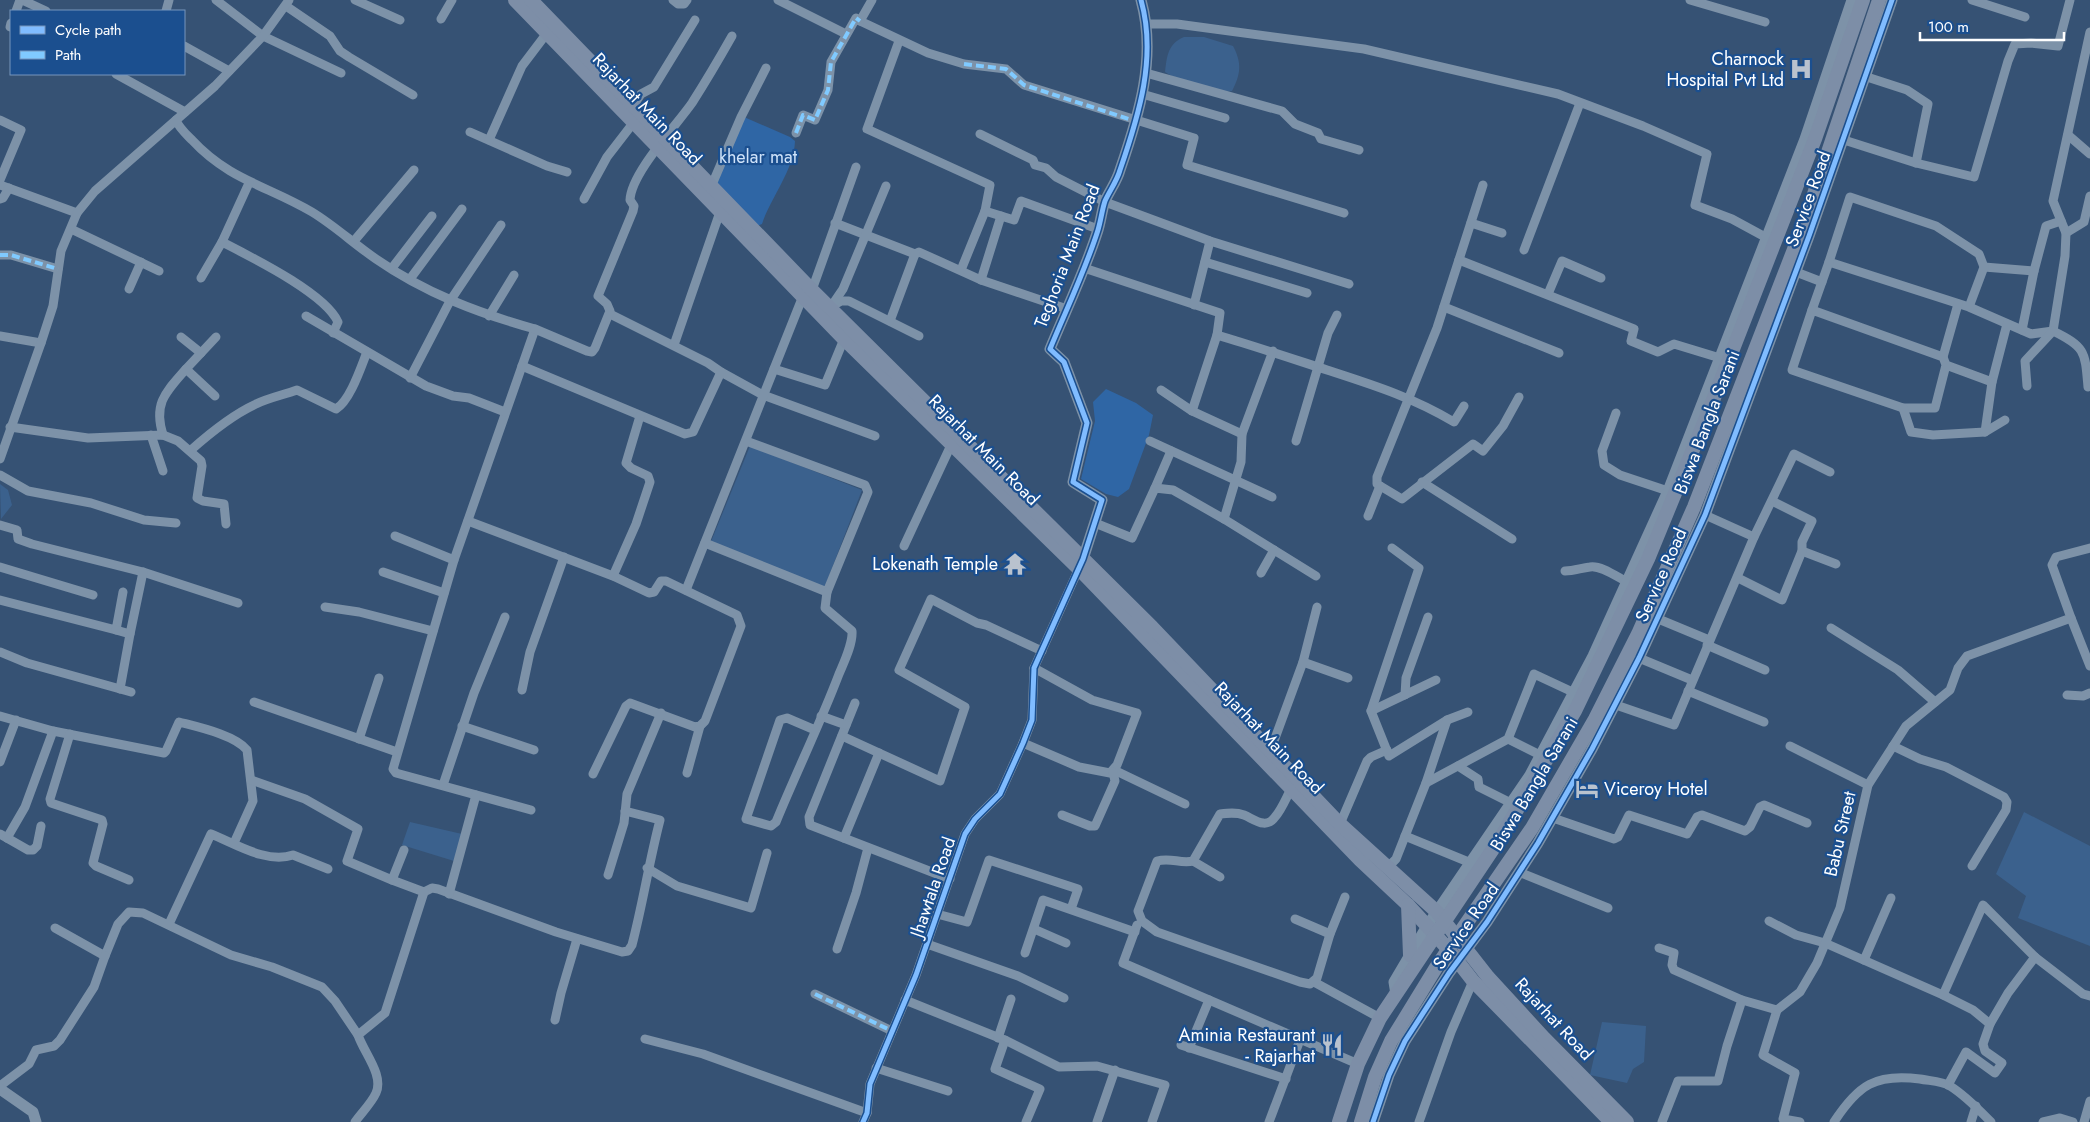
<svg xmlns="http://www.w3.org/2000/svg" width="2090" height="1122" viewBox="0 0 2090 1122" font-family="Jost,sans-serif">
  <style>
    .green { fill: #2f66a5 }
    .water { fill: #3b618d }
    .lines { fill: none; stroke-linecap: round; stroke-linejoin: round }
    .minor { stroke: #7d92a8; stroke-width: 9 }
    .tertiary { stroke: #7d92a8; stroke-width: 11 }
    .primary { stroke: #7d8ea7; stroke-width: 14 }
    .quiet { stroke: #80caff; stroke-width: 4; stroke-dasharray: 8 4; stroke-linecap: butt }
    .cycleway-casing { stroke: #1b4f8f; stroke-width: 8 }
    .cycleway { stroke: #80bcff; stroke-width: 5 }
    .labels { text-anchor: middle; stroke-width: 4.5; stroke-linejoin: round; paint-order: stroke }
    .poi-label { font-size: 18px; fill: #fff; stroke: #1b4f8f; text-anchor: end }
    .street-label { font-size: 18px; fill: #fff; stroke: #1b4f8f }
    .park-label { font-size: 18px; fill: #cfe3fa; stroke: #1b4f8f }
  </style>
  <rect width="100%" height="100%" fill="#365274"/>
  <!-- green -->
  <g class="green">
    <path d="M744,117L790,137L795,141C794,170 771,197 762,224L757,226L714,184Z"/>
    <polygon points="1106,389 1136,403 1153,415 1149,435 1129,489 1118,497 1106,494 1081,479 1095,421 1093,402"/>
  </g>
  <!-- water -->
  <g class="water">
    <path d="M1184,37H1204L1233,46C1242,63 1241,74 1232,91C1211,94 1183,84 1165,72C1167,55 1168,44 1184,37Z"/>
    <polygon points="750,446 862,490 824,589 710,544"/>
    <polygon points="0,484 8,490 12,505 1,519"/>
    <polygon points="2024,812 2090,846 2090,946 2018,918 2026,896 1996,874"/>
    <polygon points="410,822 462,834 454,861 402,845"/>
    <polygon points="1602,1022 1646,1026 1644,1062 1633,1069 1627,1083 1590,1075"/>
  </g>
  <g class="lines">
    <!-- minor -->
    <g class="minor">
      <polyline points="22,0 46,11"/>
      <polyline points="216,0 263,36 341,73"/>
      <polyline points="355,0 400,20"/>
      <polyline points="673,0 678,4 684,4 687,0"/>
      <polyline points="778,0 846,34"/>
      <polyline points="872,0 860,21 928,53 964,64 1006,69 1024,85 1194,138 1187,165 1344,213"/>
      <polyline points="1690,0 1765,22"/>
      <polyline points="1972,0 2025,17"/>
      <polyline points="286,6 330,36 340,51 349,57 413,95"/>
      <polyline points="16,11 20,0"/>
      <polyline points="166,11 169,0"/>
      <polyline points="441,19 452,0"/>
      <polyline points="1148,24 1177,24 1364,49 1558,94 1643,126 1707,154 1695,205 1732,219 1767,238"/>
      <polyline points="10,27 11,23"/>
      <polyline points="899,41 867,129 990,185 985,211 1014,220 1021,201 1098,229"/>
      <polyline points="184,46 229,71"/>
      <polyline points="1146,73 1282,111 1295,124 1318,133 1321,139 1359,150"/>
      <polyline points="116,74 185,112"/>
      <polyline points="1867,77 1907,90 1928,104 1916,163"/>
      <polyline points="1142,94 1225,118"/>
      <polyline points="633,106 641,94 654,87 695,20"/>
      <polyline points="0,120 21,130 0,180"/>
      <path d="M176,120C179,128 186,134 192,140C229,180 268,186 312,212C335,226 354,244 376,259C425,293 478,313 535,329L454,560L393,769L396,773L531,810"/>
      <polyline points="470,132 547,166 567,172"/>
      <polyline points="796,133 803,115 815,120 828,90 831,62 856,18 860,21"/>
      <polyline points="980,134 1033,160 1035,165 1046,168 1056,177 1105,202 1132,212 1210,241 1349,284"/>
      <polyline points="2068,135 2090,154"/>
      <polyline points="489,140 522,66 547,33"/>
      <polyline points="1844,140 1916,163 1974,177 2008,61 2015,44 2031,43 2058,46 2070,0"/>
      <polyline points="0,185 77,213"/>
      <polyline points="1483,185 1437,328 1377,477 1377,484 1402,499 1473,444 1483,451 1503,426 1519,397"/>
      <polyline points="711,187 741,117 766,68"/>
      <polyline points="0,199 3,198 9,188"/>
      <polyline points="584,199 607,157 634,122"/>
      <polyline points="835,223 915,254 919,252 981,280 1067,309"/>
      <polyline points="1471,223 1502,233"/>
      <polyline points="71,229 159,271"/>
      <polyline points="2066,233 2084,222 2090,196"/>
      <polyline points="354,241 414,170"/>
      <path d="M222,242C251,257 325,293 338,322L333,333"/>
      <polyline points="1524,250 1580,103"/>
      <polyline points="0,255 11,255 58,269"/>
      <polyline points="1459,260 1634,329 1631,341 1658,352 1674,344 1720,358"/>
      <polyline points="1205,262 1307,293"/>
      <polyline points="1984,267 2034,271 2046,226 2061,221"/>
      <polyline points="392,268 432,216"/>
      <path d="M1084,268L1220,313L1217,335C1254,346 1290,358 1327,370C1373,385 1412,397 1454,422L1464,406"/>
      <polyline points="961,270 985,211"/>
      <polyline points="1796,272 1822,282"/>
      <polyline points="201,278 222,242 249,183"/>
      <polyline points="410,279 462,209"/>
      <polyline points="981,280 1001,216"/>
      <polyline points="129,289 141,262"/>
      <polyline points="1548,294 1562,261 1601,278"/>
      <polyline points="1194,305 1210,241"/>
      <polyline points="832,306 841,301 849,301 919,336"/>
      <polyline points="1444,307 1559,353"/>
      <polyline points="1969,307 1984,267 1979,254 1936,226 1850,197 1829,262 1969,307 2031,334 2053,331 2065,256 2066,233 2053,201 2090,32"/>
      <polyline points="830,308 843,289 886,186"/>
      <polyline points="1812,310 1829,262"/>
      <polyline points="610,314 708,363 721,372"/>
      <polyline points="306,316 426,386 453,396 469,398 505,412"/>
      <polyline points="489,316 514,275"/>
      <polyline points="890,321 915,254"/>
      <path d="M535,329L587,351L592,352L595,348L610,311L607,304L598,296L633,211L634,206L630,200C631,173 676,126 692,103C706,81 719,59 732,36"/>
      <polyline points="2022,330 2034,271"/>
      <polyline points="0,336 41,343"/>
      <polyline points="181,337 201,353"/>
      <polyline points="674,345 720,212"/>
      <polyline points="1943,357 1958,304"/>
      <polyline points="1946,365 1935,408 1903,408 1792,370 1812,310 1943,357 1946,365 1992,382 2007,324"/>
      <polyline points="522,366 685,434 693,432 721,372 763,395 875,436"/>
      <polyline points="186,369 216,337"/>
      <polyline points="774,369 825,385 844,339"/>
      <polyline points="410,378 450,301 501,225"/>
      <path d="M2027,386L2025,361L2053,331C2086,347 2085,352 2088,387"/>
      <polyline points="1161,390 1192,411 1242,434"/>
      <polyline points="1903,408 1911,432 1933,435 1985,432 2005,420"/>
      <polyline points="1192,411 1217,335"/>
      <polyline points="1616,413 1602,451 1604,465 1620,475 1668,491"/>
      <polyline points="10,427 88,438 163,435 178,441 201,461 202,466 197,498 203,501 224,504 226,524"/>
      <polyline points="1985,432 1992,382"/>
      <polyline points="151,435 163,471"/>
      <path d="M163,435C153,403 166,392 186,369L215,396"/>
      <polyline points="1150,441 1272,497"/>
      <polyline points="1296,441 1328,333 1337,315"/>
      <path d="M191,450C210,433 232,415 256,404C268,398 283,395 297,390L336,409C350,401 361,367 367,352"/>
      <polyline points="0,459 41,343 53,306 61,251 77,213 95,191 215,86 263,36 289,0"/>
      <polyline points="0,475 28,491 91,503 144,520 176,523"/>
      <polyline points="1422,482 1512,539"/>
      <polyline points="1155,488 1171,451"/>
      <polyline points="1705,515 1754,537"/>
      <polyline points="1368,516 1380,486"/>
      <polyline points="1224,519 1316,576"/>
      <polyline points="468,521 613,576 649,593 654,592 661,581 666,581 737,615 741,626 705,721 700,726 695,727 630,703 626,706 593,774"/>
      <polyline points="1095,523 1132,538 1155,488 1173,490 1224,519 1241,462 1242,434 1273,351"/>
      <polyline points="0,525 17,530 18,539 32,544 143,572 238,603"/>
      <polyline points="395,536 454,560"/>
      <polyline points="705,543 827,592 868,492 865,485 746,441"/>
      <polyline points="904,546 952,443"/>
      <polyline points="1802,551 1836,564"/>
      <polyline points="0,567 93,595"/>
      <path d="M1565,571C1574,571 1581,568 1590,567C1601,565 1617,577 1627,582"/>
      <polyline points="383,572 444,593"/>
      <polyline points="1261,573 1274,550"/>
      <polyline points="613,576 636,524 650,482 648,476 631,468 626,463 640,416"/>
      <polyline points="1738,578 1782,600 1802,551 1802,542 1812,521 1772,501"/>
      <polyline points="686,590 803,296 812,290 856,167"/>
      <polyline points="0,600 116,630 123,592"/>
      <polyline points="325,607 359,612 433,631"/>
      <polyline points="1656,618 1709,640"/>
      <polyline points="2071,618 2090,666"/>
      <polyline points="1831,628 1898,670 1935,702"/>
      <polyline points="116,630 130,634 120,689"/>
      <polyline points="130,634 143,572"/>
      <polyline points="1707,645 1765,670"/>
      <polyline points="0,652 27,663 131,692"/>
      <polyline points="1639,658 1692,680"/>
      <polyline points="1303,662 1348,678"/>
      <polyline points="1436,680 1371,711 1389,756 1447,720 1468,712"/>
      <polyline points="522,690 530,652 564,557"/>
      <polyline points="1688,691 1764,722"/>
      <polyline points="1405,695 1406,678 1428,617"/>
      <polyline points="2067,695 2083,696 2090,693"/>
      <polyline points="254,702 397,752"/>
      <polyline points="855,703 809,817 810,825 950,879"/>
      <polyline points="1616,705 1674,725 1754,537 1794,454 1830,472"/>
      <polyline points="1371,711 1419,568 1392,548"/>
      <path d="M0,716L53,731L164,753L166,751L179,722C198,727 235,735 247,750L253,801L234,843"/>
      <polyline points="821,716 846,725"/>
      <polyline points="462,726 534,750"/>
      <path d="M815,730L787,718L780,720L746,819L771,826L776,822C796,773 820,724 839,674C844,662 853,644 852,631L825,608L827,592"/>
      <polyline points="70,734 50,799 51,803 102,820 103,824 93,863 96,866 129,880"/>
      <polyline points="842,736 940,781 965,707 899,670 931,599 977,623 986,625 1042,651"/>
      <polyline points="359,739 379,678"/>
      <polyline points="1508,739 1540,755"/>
      <polyline points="1023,743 1079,767 1110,773 1117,765 1137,713 1092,700 1034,668"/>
      <polyline points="1790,746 1868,785"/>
      <polyline points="1893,746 1920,759 1946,767 2004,797 2007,802 2006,810 1972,866"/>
      <polyline points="1270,752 1303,662 1317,607"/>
      <polyline points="0,762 16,720"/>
      <polyline points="1458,766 1478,779 1479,787 1511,803"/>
      <polyline points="1114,770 1185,804"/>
      <polyline points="687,773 700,726"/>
      <polyline points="251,780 305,799 358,829 347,861 392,880"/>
      <polyline points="1426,783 1508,739 1534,674 1579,695"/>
      <polyline points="443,785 474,693 505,617"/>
      <path d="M1291,789C1286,798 1282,809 1275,817C1266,830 1254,819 1244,815C1236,812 1228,813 1220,814L1193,861C1180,864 1171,857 1157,861L1138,911L1142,921L1157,932L1300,982L1310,984L1317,978L1330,934L1345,897"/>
      <polyline points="1062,815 1090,826 1095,826 1115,781 1113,772"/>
      <polyline points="1553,818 1614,839 1618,837 1629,815 1687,834 1697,817 1702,815 1745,831 1750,827 1760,807 1764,805 1807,823"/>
      <polyline points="1340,824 1367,761 1371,757 1387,750"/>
      <polyline points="0,834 28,850 33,850 37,846 41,826"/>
      <polyline points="1405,836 1471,863"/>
      <polyline points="7,838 25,807 53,731"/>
      <polyline points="844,838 879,753"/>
      <polyline points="1193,861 1220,877"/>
      <polyline points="1389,866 1396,859 1426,783 1447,720"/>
      <polyline points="647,868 677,886 751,908 767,853"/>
      <polyline points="1519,872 1608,908"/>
      <polyline points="608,875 624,823 627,794 661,713"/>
      <path d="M424,892L432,888L438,889L556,932L622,952L628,951L632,945C643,903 649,862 660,820L625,811"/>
      <polyline points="449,894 476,795"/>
      <polyline points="937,914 967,922 989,860 1078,889 1071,909"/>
      <polyline points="1295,919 1330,934"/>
      <polyline points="1769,921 1796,935 1825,943 1943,995 1973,1010 1990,1024 1983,1044 1985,1051 2002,1063 1995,1073 1966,1052 1948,1085"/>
      <path d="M169,924L211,834C236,844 267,864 293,855L328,869"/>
      <polyline points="1137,925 1123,963 1358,1064"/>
      <polyline points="55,928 105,956 118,924 129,912 143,913 231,955 272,967 322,987 335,1001 358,1035"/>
      <polyline points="1034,929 1066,943"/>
      <polyline points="927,944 1018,976 1064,998"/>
      <polyline points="1659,948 1674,953 1672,965 1674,970 1742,1000"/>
      <polyline points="837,949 856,893 868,848"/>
      <polyline points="1025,953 1043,900 1135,932"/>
      <polyline points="1864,960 1891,898"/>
      <polyline points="1314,982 1380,1018"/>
      <polyline points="815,994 892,1031"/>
      <polyline points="1943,995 1983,905 2035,957"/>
      <polyline points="905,1000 1007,1041 1059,1067 1097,1066 1165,1085 1152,1122"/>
      <polyline points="1777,1010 1763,1055 1795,1073 1783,1119 1800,1122"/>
      <polyline points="555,1020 561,993 577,939"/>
      <polyline points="1990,1024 2008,993 2035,957 2083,994 2090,996"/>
      <polyline points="998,1038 1011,999"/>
      <polyline points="645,1039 703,1054 867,1113"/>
      <polyline points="1005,1040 995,1069 1040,1089 1026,1122"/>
      <polyline points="1181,1045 1286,1079"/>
      <polyline points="1189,1048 1209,1000"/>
      <polyline points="876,1068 948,1091"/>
      <polyline points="0,1086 29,1064 36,1050 54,1046 60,1040 94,987 105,956"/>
      <path d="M355,1122C361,1113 371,1104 376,1093C384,1075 364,1053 358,1035L385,1013L424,892L392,880L404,850"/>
      <polyline points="863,1122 867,1113 870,1084 916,975 965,834 975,819 1000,794 1023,743 1032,720 1034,668 1080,566"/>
      <polyline points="1097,1122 1115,1070"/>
      <polyline points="1269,1122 1300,1040"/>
      <polyline points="1419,1122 1451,1032 1473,981"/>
      <polyline points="1662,1122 1678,1081 1718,1081 1727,1046 1742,1000 1777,1010 1800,992 1817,963 1840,908 1868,785 1906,726 1950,690 1958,668 1967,656 2071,618 2052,565 2056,557 2090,548"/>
      <path d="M1834,1122C1858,1085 1876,1073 1920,1079C1930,1081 1942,1081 1950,1086C1966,1096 1978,1109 1991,1122"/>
      <polyline points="1971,1122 1976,1106"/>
      <polyline points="2043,1122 2060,1118 2073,1122"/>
      <polyline points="2084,1122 2090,1101"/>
    </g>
    <!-- tertiary -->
    <g class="tertiary">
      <path d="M1083,559L1102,500L1073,482L1087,423L1064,362L1050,349C1066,310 1085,271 1098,230C1101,220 1102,210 1105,201C1110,190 1117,181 1120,170C1139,115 1157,57 1141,0"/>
      <polyline points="1396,994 1394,982 1427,926 1530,775 1593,656 1668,491 1805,139 1852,0"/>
      <polyline points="0,1089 33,1112 36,1122"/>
      <polyline points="1373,1122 1389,1075 1405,1041 1449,973 1487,922 1538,843 1592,749 1639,658 1705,515 1809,236 1892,0"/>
    </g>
    <!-- primary -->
    <g class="primary">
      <polyline points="515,0 844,339 1079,569 1360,860 1408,905 1449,950 1473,981 1611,1122"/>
      <polyline points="531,0 812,290 1152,627 1340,824 1437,912 1488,977 1544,1038 1627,1122"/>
      <polyline points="1408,905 1410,955"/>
      <polyline points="1339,1122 1358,1064 1380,1018 1501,837 1575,711 1648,559 1710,408 1815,139 1863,0"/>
      <polyline points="1361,1122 1375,1077 1391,1041 1437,966 1532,828 1595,719 1638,634 1694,507 1805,221 1879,0"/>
    </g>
    <!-- quiet -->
    <g class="quiet">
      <polyline points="964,64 1006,69 1024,85 1135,121"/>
      <polyline points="796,133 803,115 815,120 828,90 831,62 856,18 860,21"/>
      <polyline points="0,255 11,255 58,269"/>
      <polyline points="815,994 892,1031"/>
    </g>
    <defs>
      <g id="cycleway">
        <path d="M863,1122L867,1113L870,1084L916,975L965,834L975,819L1000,794L1023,743L1032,720L1034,668L1083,559L1102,500L1073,482L1087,423L1064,362L1050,349C1066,310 1085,271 1098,230C1101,220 1102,210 1105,201C1110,190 1117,181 1120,170C1139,115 1157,57 1141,0"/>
        <polyline points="1373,1122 1389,1075 1405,1041 1449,973 1487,922 1538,843 1592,749 1639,658 1705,515 1809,236 1892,0"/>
      </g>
    </defs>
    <!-- cycleway casing -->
    <use href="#cycleway" class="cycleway-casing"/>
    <!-- cycleway -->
    <use href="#cycleway" class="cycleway"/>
  </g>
  <!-- icons -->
  <defs>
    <symbol id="hospital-bare" viewBox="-9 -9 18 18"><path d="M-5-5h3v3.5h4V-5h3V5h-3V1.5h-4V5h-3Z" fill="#b9c2ce" stroke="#1b4f8f" stroke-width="2.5" paint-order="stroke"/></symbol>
    <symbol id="temple-bare" viewBox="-9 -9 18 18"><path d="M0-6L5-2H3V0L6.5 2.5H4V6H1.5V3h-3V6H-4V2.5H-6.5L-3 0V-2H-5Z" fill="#b9c2ce" stroke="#1b4f8f" stroke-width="2.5" paint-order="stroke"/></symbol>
    <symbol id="hotel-bare" viewBox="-9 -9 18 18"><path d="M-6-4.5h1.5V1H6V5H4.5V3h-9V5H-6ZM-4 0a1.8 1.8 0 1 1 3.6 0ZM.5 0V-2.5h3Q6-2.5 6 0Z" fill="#b9c2ce" stroke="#1b4f8f" stroke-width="2.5" paint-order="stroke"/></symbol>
    <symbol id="restaurant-bare" viewBox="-9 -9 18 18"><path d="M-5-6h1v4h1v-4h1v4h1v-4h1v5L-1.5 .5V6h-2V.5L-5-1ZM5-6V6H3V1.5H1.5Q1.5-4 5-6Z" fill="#b9c2ce" stroke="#1b4f8f" stroke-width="2.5" paint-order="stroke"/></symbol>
  </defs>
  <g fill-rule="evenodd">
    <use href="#hospital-bare" x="1785" y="53" width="32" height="32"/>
    <use href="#temple-bare" x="999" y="548" width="32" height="32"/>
    <use href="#hotel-bare" x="1571" y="773" width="32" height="32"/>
    <use href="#restaurant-bare" x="1316" y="1029" width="32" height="32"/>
  </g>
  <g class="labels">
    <!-- poi labels -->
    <g class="poi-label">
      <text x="1784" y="65">Charnock<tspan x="1784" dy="21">Hospital Pvt Ltd</tspan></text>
      <text x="998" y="570">Lokenath Temple</text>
      <text x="1604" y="795" text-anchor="start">Viceroy Hotel</text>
      <text x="1315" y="1041">Aminia Restaurant<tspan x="1315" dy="21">- Rajarhat</tspan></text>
    </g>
    <!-- street labels -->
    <g class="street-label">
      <text transform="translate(647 109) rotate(46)" y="6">Rajarhat Main Road</text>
      <text transform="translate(1808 199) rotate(-70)" y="6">Service Road</text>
      <text transform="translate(1067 256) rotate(-69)" y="6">Teghoria Main Road</text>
      <text transform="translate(1707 422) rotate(-69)" y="6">Biswa Bangla Sarani</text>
      <text transform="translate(984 450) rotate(45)" y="6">Rajarhat Main Road</text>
      <text transform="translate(1661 575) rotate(-66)" y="6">Service Road</text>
      <text transform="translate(1269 738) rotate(46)" y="6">Rajarhat Main Road</text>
      <text transform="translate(1534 784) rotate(-59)" y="6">Biswa Bangla Sarani</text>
      <text transform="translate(1840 834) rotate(-77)" y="6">Babu Street</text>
      <text transform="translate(933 887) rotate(-71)" y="6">Jhawtala Road</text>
      <text transform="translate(1466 926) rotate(-55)" y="6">Service Road</text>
      <text transform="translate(1554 1019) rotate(47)" y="6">Rajarhat Road</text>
    </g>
    <!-- park labels -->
    <g class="park-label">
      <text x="758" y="163">khelar mat</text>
    </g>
  </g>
  <!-- legend -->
  <rect x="10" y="10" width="175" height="65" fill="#1b4f8f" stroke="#7695bc"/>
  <rect x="20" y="26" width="25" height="8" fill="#80bcff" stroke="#7695bc"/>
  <text x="55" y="35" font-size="15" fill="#ffffff">Cycle path</text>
  <rect x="20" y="51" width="25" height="8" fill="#80caff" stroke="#7695bc"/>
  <text x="55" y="60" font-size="15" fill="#ffffff">Path</text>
  <!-- scale -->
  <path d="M1920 32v8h144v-8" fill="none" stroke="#ffffff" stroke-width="2.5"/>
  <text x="1928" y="32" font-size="15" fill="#ffffff" stroke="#1b4f8f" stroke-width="4" paint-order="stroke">100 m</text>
</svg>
